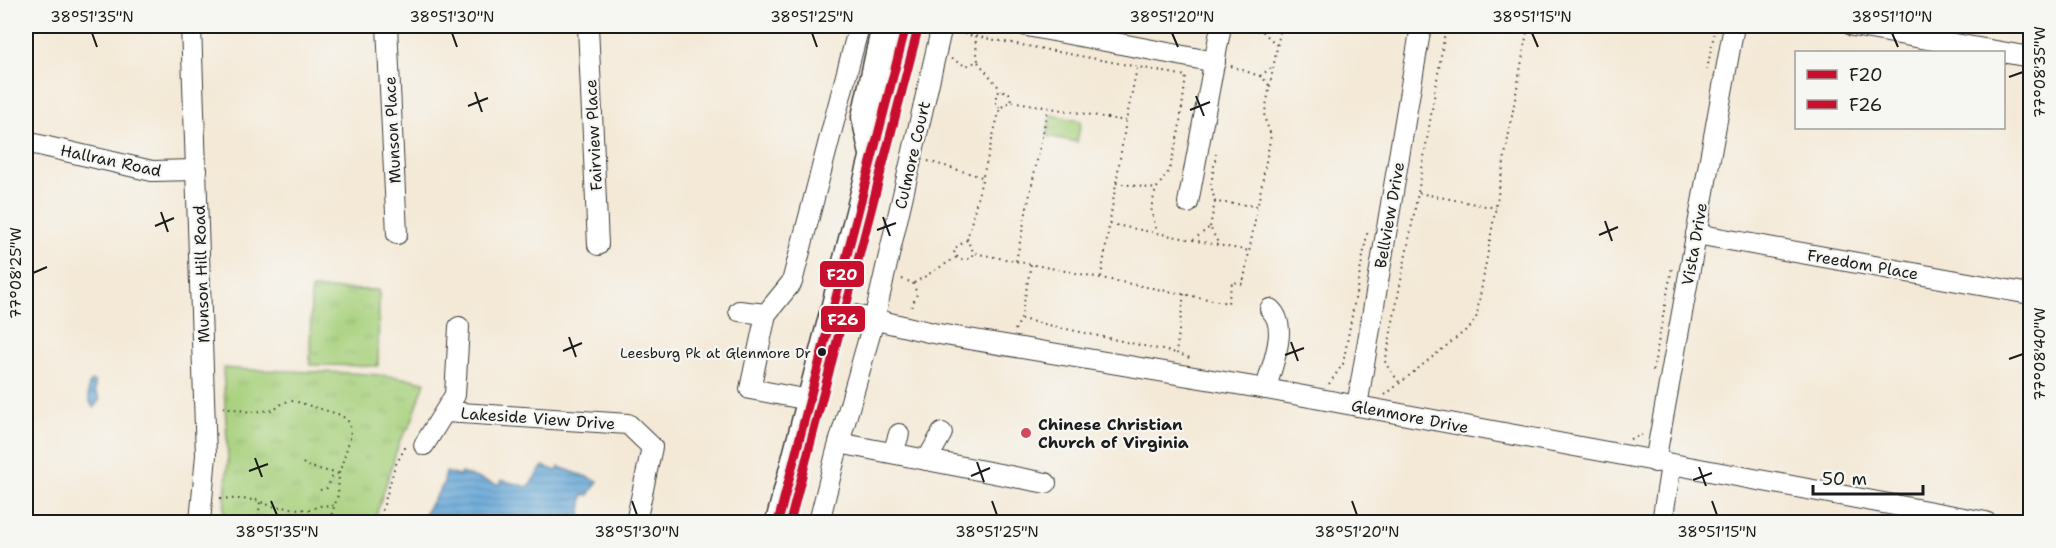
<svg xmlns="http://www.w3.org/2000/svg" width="2056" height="548" viewBox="0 0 2056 548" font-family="'Shantell Sans',sans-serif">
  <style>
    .park { fill: url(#park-tufts); stroke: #62764c; stroke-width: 1.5 }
    .water { fill: url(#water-rules); stroke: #3e6079; stroke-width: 1.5 }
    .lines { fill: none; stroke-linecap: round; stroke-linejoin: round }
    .minor-casing { stroke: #3c3b38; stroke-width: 22 }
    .major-casing { stroke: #3c3b38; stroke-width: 27 }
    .path { stroke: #3c3b38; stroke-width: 2; stroke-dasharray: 1.5 4.5; stroke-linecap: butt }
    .minor { stroke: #fff; stroke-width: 20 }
    .major { stroke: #fff; stroke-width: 24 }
    .bus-1-casing { stroke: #f6f6f2; stroke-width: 14 }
    .bus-2-casing { stroke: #f6f6f2; stroke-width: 14 }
    .bus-1 { stroke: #c8102e; stroke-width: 9 }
    .bus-2 { stroke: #c8102e; stroke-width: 9 }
    .ticks { fill: none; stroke: #1c1c1c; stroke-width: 2 }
    .bus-dot { fill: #1c1c1c; stroke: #f6f6f2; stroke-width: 2 }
    .poi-dot { fill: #d1495b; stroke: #f6f6f2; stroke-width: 2 }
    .labels { text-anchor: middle; stroke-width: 4.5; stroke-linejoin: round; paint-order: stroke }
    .bus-label { font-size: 14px; fill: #1c1c1c; stroke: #f6f6f2; text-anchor: end }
    .street-label { font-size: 16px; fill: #1c1c1c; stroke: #f6f6f2 }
    .poi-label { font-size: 16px; font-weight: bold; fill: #1c1c1c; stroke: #f6f6f2; text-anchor: start }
    .line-badge { stroke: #f6f6f2; stroke-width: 2 }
    .badge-label { font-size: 16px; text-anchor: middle; font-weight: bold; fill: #fff }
    .neatline { fill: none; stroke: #1c1c1c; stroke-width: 2 }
    .ticks-label { font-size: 15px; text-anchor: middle; fill: #1c1c1c }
  </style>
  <defs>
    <pattern id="park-tufts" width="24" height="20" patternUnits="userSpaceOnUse" patternTransform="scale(1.5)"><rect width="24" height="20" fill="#a7d07c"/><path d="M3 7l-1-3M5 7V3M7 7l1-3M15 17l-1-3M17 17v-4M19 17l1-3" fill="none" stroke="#8fb26b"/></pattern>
    <pattern id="water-rules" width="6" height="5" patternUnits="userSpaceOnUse" patternTransform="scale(1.5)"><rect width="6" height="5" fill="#61a4d6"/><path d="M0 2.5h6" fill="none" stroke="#4f85ad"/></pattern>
  </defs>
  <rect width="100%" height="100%" fill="#f6f6f2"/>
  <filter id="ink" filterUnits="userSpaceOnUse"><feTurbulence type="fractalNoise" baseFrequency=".0167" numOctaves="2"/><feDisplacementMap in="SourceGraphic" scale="12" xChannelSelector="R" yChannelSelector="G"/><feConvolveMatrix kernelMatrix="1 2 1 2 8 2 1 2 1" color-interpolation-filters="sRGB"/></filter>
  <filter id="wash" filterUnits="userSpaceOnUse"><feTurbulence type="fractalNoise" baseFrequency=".008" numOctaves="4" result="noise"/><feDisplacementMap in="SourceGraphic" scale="24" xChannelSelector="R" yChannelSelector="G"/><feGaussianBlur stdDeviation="1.35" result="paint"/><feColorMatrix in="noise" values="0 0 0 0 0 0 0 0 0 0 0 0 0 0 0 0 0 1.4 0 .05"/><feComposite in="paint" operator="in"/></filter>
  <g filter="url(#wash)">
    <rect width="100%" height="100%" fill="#f4e9d7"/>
    <!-- park -->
    <g class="park">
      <polygon points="1051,115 1081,121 1077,142 1047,136"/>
      <polygon points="311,289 379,290 378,366 310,365"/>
      <path d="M223,368C289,374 362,368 425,382L411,424L400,440L374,522H223L228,460Z"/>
    </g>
    <!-- water -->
    <g class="water">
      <path d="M91,381L95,382V391L100,399L94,408C88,402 86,388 91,381Z"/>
      <polygon points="543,466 557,471 559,467 598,481 589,495 583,495 580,522 405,522 412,519 420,521 443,485 446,472 459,476 461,473 499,485 502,480 528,487"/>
    </g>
  </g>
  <g filter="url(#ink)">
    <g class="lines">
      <defs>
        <g id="minor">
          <polyline points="191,26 206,455 200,522"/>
          <polyline points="387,26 397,234"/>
          <polyline points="588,26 598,245"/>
          <polyline points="1027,26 1215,62"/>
          <polyline points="1853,26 2030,57"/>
          <polyline points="26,142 152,171 197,170"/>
          <polyline points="1188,203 1221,26"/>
          <polyline points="1696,234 2030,294"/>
          <polyline points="833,310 933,333 1266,389 1986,522"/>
          <polyline points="739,311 766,314"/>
          <path d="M1266,389C1271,366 1290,327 1270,309"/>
          <polyline points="809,400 750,389 766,314 792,282 859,26"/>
          <polyline points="1357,406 1421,26"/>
          <polyline points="446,412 628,424 652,447 636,522"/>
          <polyline points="839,443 1046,483"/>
          <polyline points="424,445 455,395 459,327"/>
          <polyline points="893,453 899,434"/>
          <polyline points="927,460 942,433"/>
          <polyline points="1655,462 1734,26"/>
          <polyline points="819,522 836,454 874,320 942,26"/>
          <polyline points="1662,522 1671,465"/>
        </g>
        <g id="major">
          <polyline points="871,150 864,117 884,26"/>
          <polyline points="778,522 906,26"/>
        </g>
      </defs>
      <!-- minor casing -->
      <use href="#minor" class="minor-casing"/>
      <!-- major casing -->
      <use href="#major" class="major-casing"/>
      <!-- path -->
      <g class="path">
        <polyline points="1239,28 1262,31 1278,46"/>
        <polyline points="1262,31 1274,26"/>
        <polyline points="958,33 1186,76 1179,131 1169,171 1156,189 1151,208 1157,233"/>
        <polyline points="951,59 966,66 978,61 975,36"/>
        <polyline points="978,62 1001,90"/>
        <polyline points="1231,66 1262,77 1269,85"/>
        <polyline points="1707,70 1714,34"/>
        <polyline points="1260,76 1274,66"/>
        <polyline points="1000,108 996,103 996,94 1001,90 1009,93 1011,101"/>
        <polyline points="1126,121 1011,101 1000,108 967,240 974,253 1228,303 1232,282 1243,284 1271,135 1264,117 1281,26"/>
        <polyline points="928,161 982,177"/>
        <polyline points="1116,183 1156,189"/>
        <polyline points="1419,193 1496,208"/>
        <polyline points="1215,202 1211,185 1216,154"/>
        <polyline points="1110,224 1249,251"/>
        <polyline points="1210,227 1215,202 1257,206"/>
        <polyline points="967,240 955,248 954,254 961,260 969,259 974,253"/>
        <polyline points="1193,240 1210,227 1219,245"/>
        <polyline points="1016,261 1048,108"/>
        <polyline points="1101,277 1126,121 1137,68"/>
        <polyline points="902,279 913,283 917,294 910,310"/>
        <polyline points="914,283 957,257"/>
        <polyline points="1184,294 1176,353 1190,358"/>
        <polyline points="1021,319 1031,264"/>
        <polyline points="1015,330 1021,319 1176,353"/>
        <polyline points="1653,371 1672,267"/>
        <polyline points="1399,382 1385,363 1418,193 1446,26"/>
        <polyline points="1329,384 1343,364 1368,229"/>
        <polyline points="1385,395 1470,327 1476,319 1528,26"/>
        <polyline points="223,407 251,412 274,410 284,402 294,401 341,415 349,422 351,435 339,474 338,495 329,522"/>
        <polyline points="1630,439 1642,435"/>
        <polyline points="303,463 306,466 339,474"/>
        <polyline points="320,490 327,488 334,473"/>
        <polyline points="220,498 256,500 271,506 309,510 319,506 335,505"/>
        <polyline points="258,522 260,501"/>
        <polyline points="379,522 395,466 406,446"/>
      </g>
      <!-- minor -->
      <use href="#minor" class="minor"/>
      <!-- major -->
      <use href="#major" class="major"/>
      <defs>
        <polyline id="bus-1" points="778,522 906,26"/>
        <polyline id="bus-2" points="790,522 918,29"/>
      </defs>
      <!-- bus-1 casing -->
      <use href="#bus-1" class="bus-1-casing"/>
      <!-- bus-2 casing -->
      <use href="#bus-2" class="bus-2-casing"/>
      <!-- bus-1 -->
      <use href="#bus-1" class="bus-1"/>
      <!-- bus-2 -->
      <use href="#bus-2" class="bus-2"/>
    </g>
  </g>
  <!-- ticks -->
  <path class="ticks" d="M92,33L97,47M452,33L457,47M812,33L817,47M1172,33L1178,47M1532,33L1538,47M1892,33L1898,47M2009,77L2023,72M475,92L482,112M1196,96L1204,116M468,106L488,98M1190,110L1210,102M161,212L168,232M883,217L890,236M1605,221L1612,241M155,226L174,218M877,230L896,223M1599,235L1618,227M33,273L47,267M569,337L576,357M1291,342L1298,361M563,351L582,343M1285,355L1304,348M2009,359L2023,354M255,458L262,477M977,462L984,482M1699,467L1706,486M249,471L268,464M971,476L990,468M1693,480L1712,473M271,501L277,515M632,501L637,515M992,501L997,515M1352,501L1357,515M1712,501L1717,515"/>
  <!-- markers -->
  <circle class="bus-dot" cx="822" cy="352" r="5"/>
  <circle class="poi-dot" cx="1026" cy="433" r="6"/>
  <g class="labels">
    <!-- bus labels -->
    <g class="bus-label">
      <text x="811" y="358">Leesburg Pk at Glenmore Dr</text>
    </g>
    <!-- street labels -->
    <g class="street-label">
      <text transform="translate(392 130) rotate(-93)" y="6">Munson Place</text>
      <text transform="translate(593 135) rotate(-93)" y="6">Fairview Place</text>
      <text transform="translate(912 155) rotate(-77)" y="6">Culmore Court</text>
      <text transform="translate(111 160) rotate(12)" y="6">Hallran Road</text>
      <text transform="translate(1389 215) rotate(-80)" y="6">Bellview Drive</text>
      <text transform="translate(1694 244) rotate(-80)" y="6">Vista Drive</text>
      <text transform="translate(1863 264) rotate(10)" y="6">Freedom Place</text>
      <text transform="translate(201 274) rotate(-92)" y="6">Munson Hill Road</text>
      <text transform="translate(1410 416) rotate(11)" y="6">Glenmore Drive</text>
      <text transform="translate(538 418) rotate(4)" y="6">Lakeside View Drive</text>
    </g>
    <!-- poi labels -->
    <g class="poi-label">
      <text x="1038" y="430">Chinese Christian<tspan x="1038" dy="18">Church of Virginia</tspan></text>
    </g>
  </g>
  <g class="line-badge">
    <rect x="819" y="260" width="46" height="28" rx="6" fill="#c8102e"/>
    <rect x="820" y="305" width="46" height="28" rx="6" fill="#c8102e"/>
  </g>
  <g class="badge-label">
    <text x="842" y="280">F20</text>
    <text x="843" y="325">F26</text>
  </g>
  <!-- margin -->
  <rect width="2056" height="548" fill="none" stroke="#f6f6f2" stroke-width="66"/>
  <!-- legend -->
  <rect x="1795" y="51" width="210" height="78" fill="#f6f6f2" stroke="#9f9f9c" stroke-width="1.5"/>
  <rect x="1807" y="70" width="30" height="9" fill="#c8102e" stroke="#9f9f9c" stroke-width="1.5"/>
  <text x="1849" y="81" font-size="18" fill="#1c1c1c">F20</text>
  <rect x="1807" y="100" width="30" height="9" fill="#c8102e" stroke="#9f9f9c" stroke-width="1.5"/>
  <text x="1849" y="111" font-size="18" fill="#1c1c1c">F26</text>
  <!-- scale -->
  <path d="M1813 485v9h110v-9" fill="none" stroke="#1c1c1c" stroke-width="3"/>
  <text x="1822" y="485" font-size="18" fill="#1c1c1c" stroke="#f6f6f2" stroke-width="4.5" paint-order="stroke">50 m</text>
  <rect x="33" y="33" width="1990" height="482" class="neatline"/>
  <g class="ticks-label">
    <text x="92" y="22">38°51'35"N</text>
    <text x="452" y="22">38°51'30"N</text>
    <text x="812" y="22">38°51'25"N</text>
    <text x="1172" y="22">38°51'20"N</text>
    <text x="1532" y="22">38°51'15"N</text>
    <text x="1892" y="22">38°51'10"N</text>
    <text transform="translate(2040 72) rotate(-90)" y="5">77°08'35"W</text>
    <text transform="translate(16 273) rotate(-90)" y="5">77°08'25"W</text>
    <text transform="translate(2040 354) rotate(-90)" y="5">77°08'40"W</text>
    <text x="277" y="537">38°51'35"N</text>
    <text x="637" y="537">38°51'30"N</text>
    <text x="997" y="537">38°51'25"N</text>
    <text x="1357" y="537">38°51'20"N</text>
    <text x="1717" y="537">38°51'15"N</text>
  </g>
</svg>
